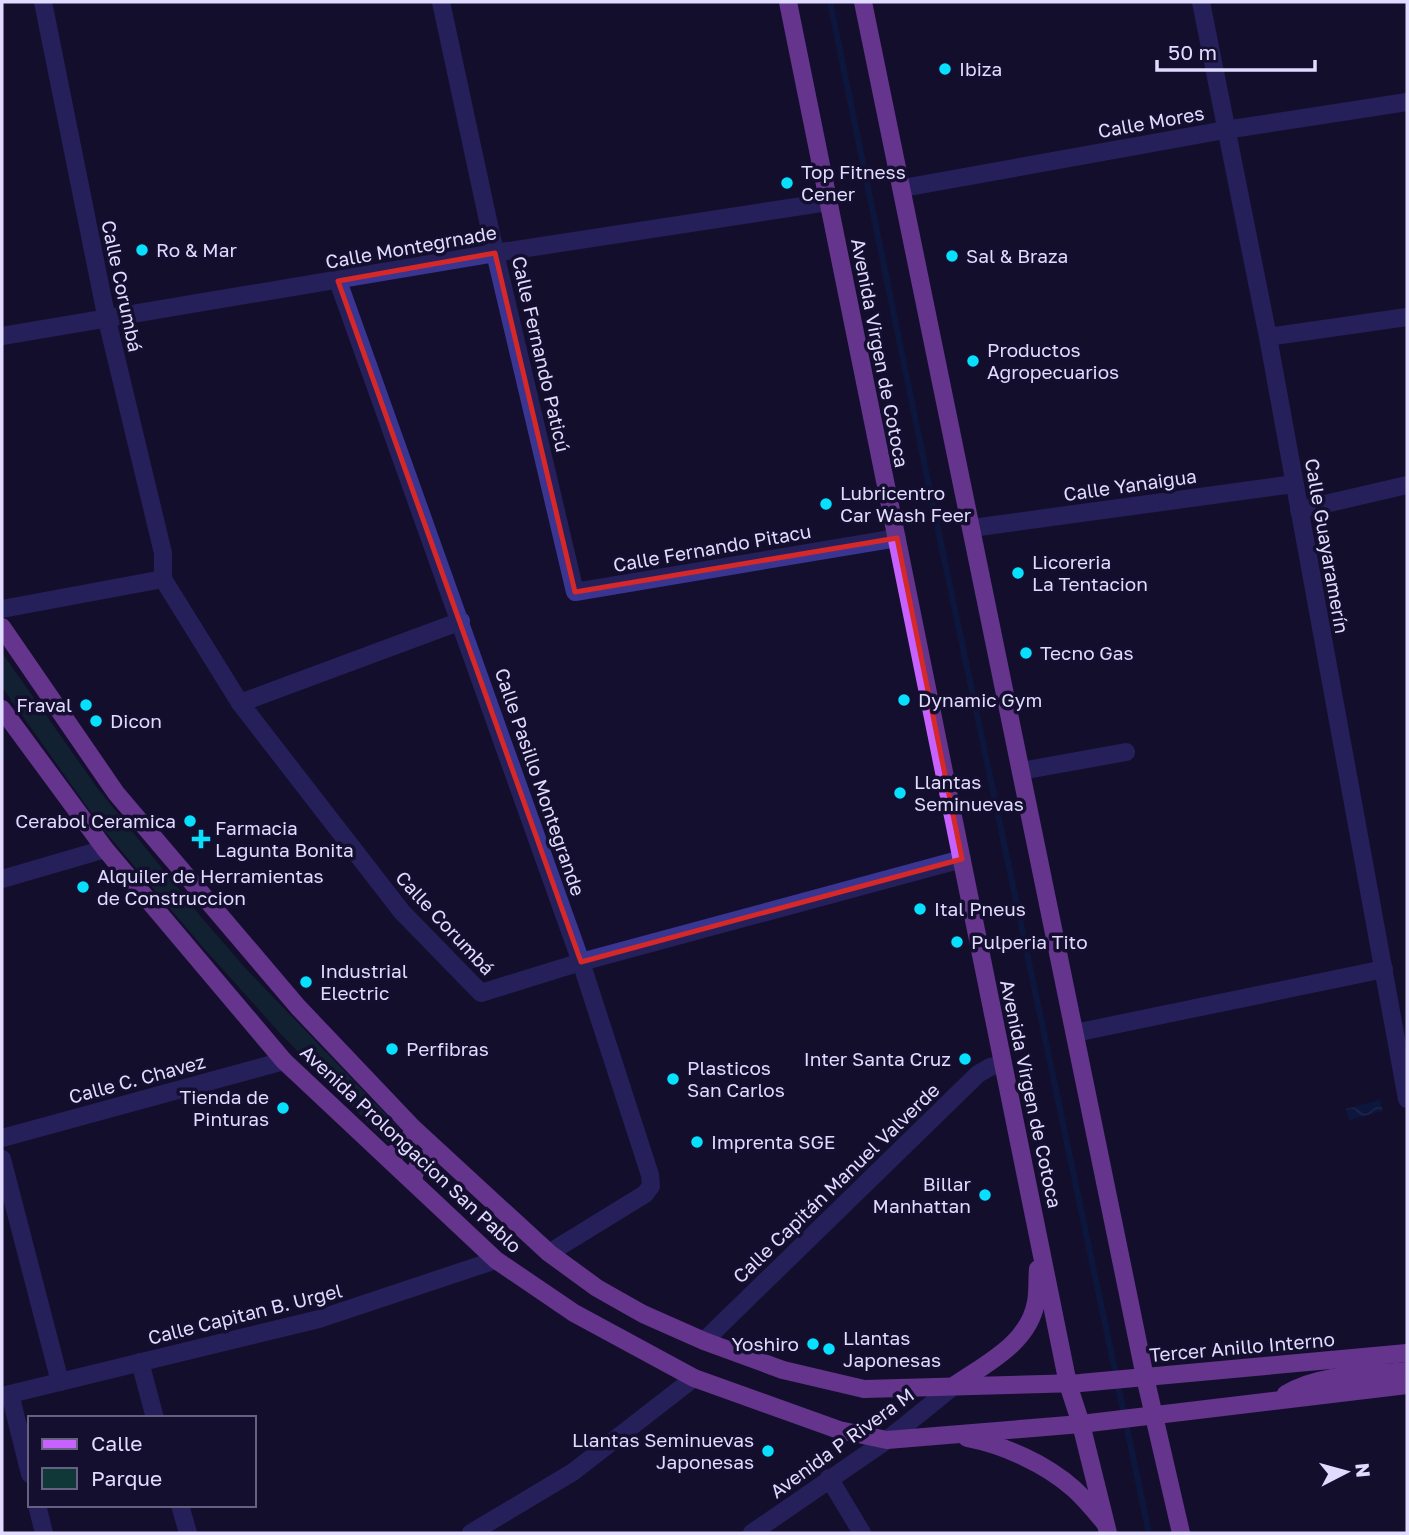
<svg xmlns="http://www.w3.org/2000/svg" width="1409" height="1535" viewBox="0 0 1409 1535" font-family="'Golos Text',sans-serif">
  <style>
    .green { fill: #113838 }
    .water { fill: url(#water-waves) }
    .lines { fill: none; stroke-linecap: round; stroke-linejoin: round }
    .stream { stroke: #051f50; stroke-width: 6 }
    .minor { stroke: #3a3591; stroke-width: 18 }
    .major { stroke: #c762ff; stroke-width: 18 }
    .marked { fill: none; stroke: #d62828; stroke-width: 5; stroke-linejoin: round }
    .poi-dot { fill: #07e1ff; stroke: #140f2e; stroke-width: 2.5 }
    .labels { text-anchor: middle; stroke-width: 7; stroke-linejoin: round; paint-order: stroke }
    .poi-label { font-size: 19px; fill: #e0dbff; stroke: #140f2e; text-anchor: start }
    .street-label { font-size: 19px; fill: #e0dbff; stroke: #140f2e }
  </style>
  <defs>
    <pattern id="water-waves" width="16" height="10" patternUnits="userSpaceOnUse" patternTransform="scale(1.75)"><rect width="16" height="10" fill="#051f50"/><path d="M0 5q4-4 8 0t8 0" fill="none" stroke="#293f6a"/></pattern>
  </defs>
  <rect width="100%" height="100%" fill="#140f2e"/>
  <!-- green -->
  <polygon class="green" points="2,653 98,789 201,917 246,969 401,1130 399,1142 393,1144 387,1142 279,1032 201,945 103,829 2,687"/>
  <!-- water -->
  <polygon class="water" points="1380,1100 1383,1111 1349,1120 1346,1109"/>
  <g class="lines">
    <!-- stream -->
    <polyline class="stream" points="830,2 931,496 1149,1533"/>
    <!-- minor -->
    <g class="minor">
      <polyline points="43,2 107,320 163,553 163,579 240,703 402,912 481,993 581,962 962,859"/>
      <polyline points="441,2 495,253 575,592 897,538"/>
      <polyline points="1201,2 1268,337 1407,1099"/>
      <polyline points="903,188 1225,130 1407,102"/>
      <polyline points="338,281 581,962 650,1175 651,1186 645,1194 549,1253"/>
      <polyline points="2,336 495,253 828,202"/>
      <polyline points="1268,337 1407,317"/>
      <polyline points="1299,510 1407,485"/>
      <polyline points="972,528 1294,484"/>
      <polyline points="2,609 163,579"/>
      <polyline points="240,703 461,621"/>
      <polyline points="1021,771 1126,752"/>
      <polyline points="2,879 105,849"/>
      <polyline points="1075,1033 1384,969"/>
      <polyline points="2,1138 284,1061"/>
      <polyline points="2,1159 60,1382"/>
      <polyline points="704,1341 978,1074 990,1067 1003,1064"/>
      <polyline points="140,1362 155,1418"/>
      <polyline points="10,1394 30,1474"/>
      <polyline points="2,1396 319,1319 496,1260"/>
      <polyline points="829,1478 862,1533"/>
      <polyline points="37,1505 44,1533"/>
      <polyline points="180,1505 188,1533"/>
      <polyline points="471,1533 573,1472 694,1378"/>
      <polyline points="752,1533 887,1440 955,1385"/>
    </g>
    <!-- major -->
    <g class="major">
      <polyline points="788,2 1068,1384 1081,1424 1108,1533"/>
      <polyline points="863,2 1145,1377 1181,1533"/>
      <polyline points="2,627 116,793 298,1007 413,1128 549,1253 597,1288 643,1314 704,1341 783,1370 864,1389 1080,1383 1407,1353"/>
      <polyline points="2,709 105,849 284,1061 496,1260 574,1313 694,1378 839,1430 887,1440 1081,1424 1407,1385"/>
      <path d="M386,1156C402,1152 410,1145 413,1128"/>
      <path d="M413,1182C415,1164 423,1156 440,1153"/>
      <path d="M955,1385C987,1363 1029,1343 1036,1302C1038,1291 1037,1279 1038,1269"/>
      <path d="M1286,1394C1321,1373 1367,1375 1407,1371"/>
      <path d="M967,1438C1004,1445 1046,1464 1074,1489C1085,1499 1095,1511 1104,1522"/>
    </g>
  </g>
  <!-- marked area -->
  <path d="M0 0H1409V1535H0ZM495,253L575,592L897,538L962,859L581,962L338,281Z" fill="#140f2e" fill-opacity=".55" fill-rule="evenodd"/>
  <path class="marked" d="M495,253L575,592L897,538L962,859L581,962L338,281Z"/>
  <!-- markers -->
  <g class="poi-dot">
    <circle cx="945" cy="69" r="7"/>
    <circle cx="787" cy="183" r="7"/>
    <circle cx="142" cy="250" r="7"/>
    <circle cx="952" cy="256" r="7"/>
    <circle cx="973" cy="361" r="7"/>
    <circle cx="826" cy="504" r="7"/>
    <circle cx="1018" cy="573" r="7"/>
    <circle cx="1026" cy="653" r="7"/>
    <circle cx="904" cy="700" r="7"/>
    <circle cx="86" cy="705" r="7"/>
    <circle cx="96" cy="721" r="7"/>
    <circle cx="900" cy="793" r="7"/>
    <circle cx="190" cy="821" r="7"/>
    <path d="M197.5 828.5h7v7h7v7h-7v7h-7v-7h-7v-7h7z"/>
    <circle cx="83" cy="887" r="7"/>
    <circle cx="920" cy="909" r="7"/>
    <circle cx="957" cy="942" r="7"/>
    <circle cx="306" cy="982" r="7"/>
    <circle cx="392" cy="1049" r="7"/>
    <circle cx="965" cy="1059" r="7"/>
    <circle cx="673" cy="1079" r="7"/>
    <circle cx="283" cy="1108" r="7"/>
    <circle cx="697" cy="1142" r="7"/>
    <circle cx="985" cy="1195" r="7"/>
    <circle cx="813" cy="1344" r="7"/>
    <circle cx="829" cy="1349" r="7"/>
    <circle cx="768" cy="1451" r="7"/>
  </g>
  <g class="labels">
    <!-- poi labels -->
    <g class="poi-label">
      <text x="959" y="76">Ibiza</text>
      <text x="801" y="179">Top Fitness<tspan x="801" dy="22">Cener</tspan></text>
      <text x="156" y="257">Ro &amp; Mar</text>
      <text x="966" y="263">Sal &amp; Braza</text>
      <text x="987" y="357">Productos<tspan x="987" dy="22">Agropecuarios</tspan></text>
      <text x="840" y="500">Lubricentro<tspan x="840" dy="22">Car Wash Feer</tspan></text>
      <text x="1032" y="569">Licoreria<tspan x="1032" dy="22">La Tentacion</tspan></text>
      <text x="1040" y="660">Tecno Gas</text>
      <text x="918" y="707">Dynamic Gym</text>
      <text x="72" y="712" text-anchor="end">Fraval</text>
      <text x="110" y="728">Dicon</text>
      <text x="914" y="789">Llantas<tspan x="914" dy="22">Seminuevas</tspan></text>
      <text x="176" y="828" text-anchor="end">Cerabol Ceramica</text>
      <text x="215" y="835">Farmacia<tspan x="215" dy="22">Lagunta Bonita</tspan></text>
      <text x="97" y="883">Alquiler de Herramientas<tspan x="97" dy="22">de Construccion</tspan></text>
      <text x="934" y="916">Ital Pneus</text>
      <text x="971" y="949">Pulperia Tito</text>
      <text x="320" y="978">Industrial<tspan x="320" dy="22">Electric</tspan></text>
      <text x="406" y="1056">Perfibras</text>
      <text x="951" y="1066" text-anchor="end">Inter Santa Cruz</text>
      <text x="687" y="1075">Plasticos<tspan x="687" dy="22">San Carlos</tspan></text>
      <text x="269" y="1104" text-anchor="end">Tienda de<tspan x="269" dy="22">Pinturas</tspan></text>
      <text x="711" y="1149">Imprenta SGE</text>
      <text x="971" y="1191" text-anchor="end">Billar<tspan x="971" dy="22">Manhattan</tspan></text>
      <text x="843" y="1345">Llantas<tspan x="843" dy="22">Japonesas</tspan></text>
      <text x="799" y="1351" text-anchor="end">Yoshiro</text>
      <text x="754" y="1447" text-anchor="end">Llantas Seminuevas<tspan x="754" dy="22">Japonesas</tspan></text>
    </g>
    <!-- street labels -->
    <g class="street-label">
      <text transform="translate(1151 122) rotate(-10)" y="7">Calle Mores</text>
      <text transform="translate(411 247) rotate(-10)" y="7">Calle Montegrnade</text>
      <text transform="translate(122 286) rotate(78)" y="7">Calle Corumbá</text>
      <text transform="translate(880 353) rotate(79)" y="7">Avenida Virgen de Cotoca</text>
      <text transform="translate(541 354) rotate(77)" y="7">Calle Fernando Paticú</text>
      <text transform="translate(1130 485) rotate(-8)" y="7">Calle Yanaigua</text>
      <text transform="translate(1327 546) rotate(80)" y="7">Calle Guayaramerín</text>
      <text transform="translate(712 548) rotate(-10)" y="7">Calle Fernando Pitacu</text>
      <text transform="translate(540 782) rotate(71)" y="7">Calle Pasillo Montegrande</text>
      <text transform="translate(445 923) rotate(47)" y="7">Calle Corumbá</text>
      <text transform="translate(137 1079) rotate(-15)" y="7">Calle C. Chavez</text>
      <text transform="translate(1031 1094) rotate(78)" y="7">Avenida Virgen de Cotoca</text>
      <text transform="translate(411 1149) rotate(43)" y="7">Avenida Prolongacion San Pablo</text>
      <text transform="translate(836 1183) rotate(-44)" y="7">Calle Capitán Manuel Valverde</text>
      <text transform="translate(245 1314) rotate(-14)" y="7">Calle Capitan B. Urgel</text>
      <text transform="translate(1242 1347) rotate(-5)" y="7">Tercer Anillo Interno</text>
      <text transform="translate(842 1443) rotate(-36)" y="7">Avenida P Rivera M</text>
    </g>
  </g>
  <!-- border -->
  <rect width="1409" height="1535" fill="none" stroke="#e0dbff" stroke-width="7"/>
  <!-- legend -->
  <rect x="28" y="1416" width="228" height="91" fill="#140f2e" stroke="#666182" stroke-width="2"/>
  <rect x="42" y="1439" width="35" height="10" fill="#c762ff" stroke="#666182" stroke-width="2"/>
  <text x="91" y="1451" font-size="21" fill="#e0dbff">Calle</text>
  <rect x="42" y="1468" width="35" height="21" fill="#113838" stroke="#666182" stroke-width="2"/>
  <text x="91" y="1486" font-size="21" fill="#e0dbff">Parque</text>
  <!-- north arrow -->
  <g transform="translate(1346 1472) rotate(84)" stroke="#140f2e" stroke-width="5" paint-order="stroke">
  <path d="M0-5L12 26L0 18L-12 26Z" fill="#e0dbff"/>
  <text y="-10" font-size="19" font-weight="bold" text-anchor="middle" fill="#e0dbff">N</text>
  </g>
  <!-- scale -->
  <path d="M1157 60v10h158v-10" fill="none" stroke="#e0dbff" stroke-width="3.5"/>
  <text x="1168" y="60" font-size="21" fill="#e0dbff" stroke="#140f2e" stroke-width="5" paint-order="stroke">50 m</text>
</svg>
